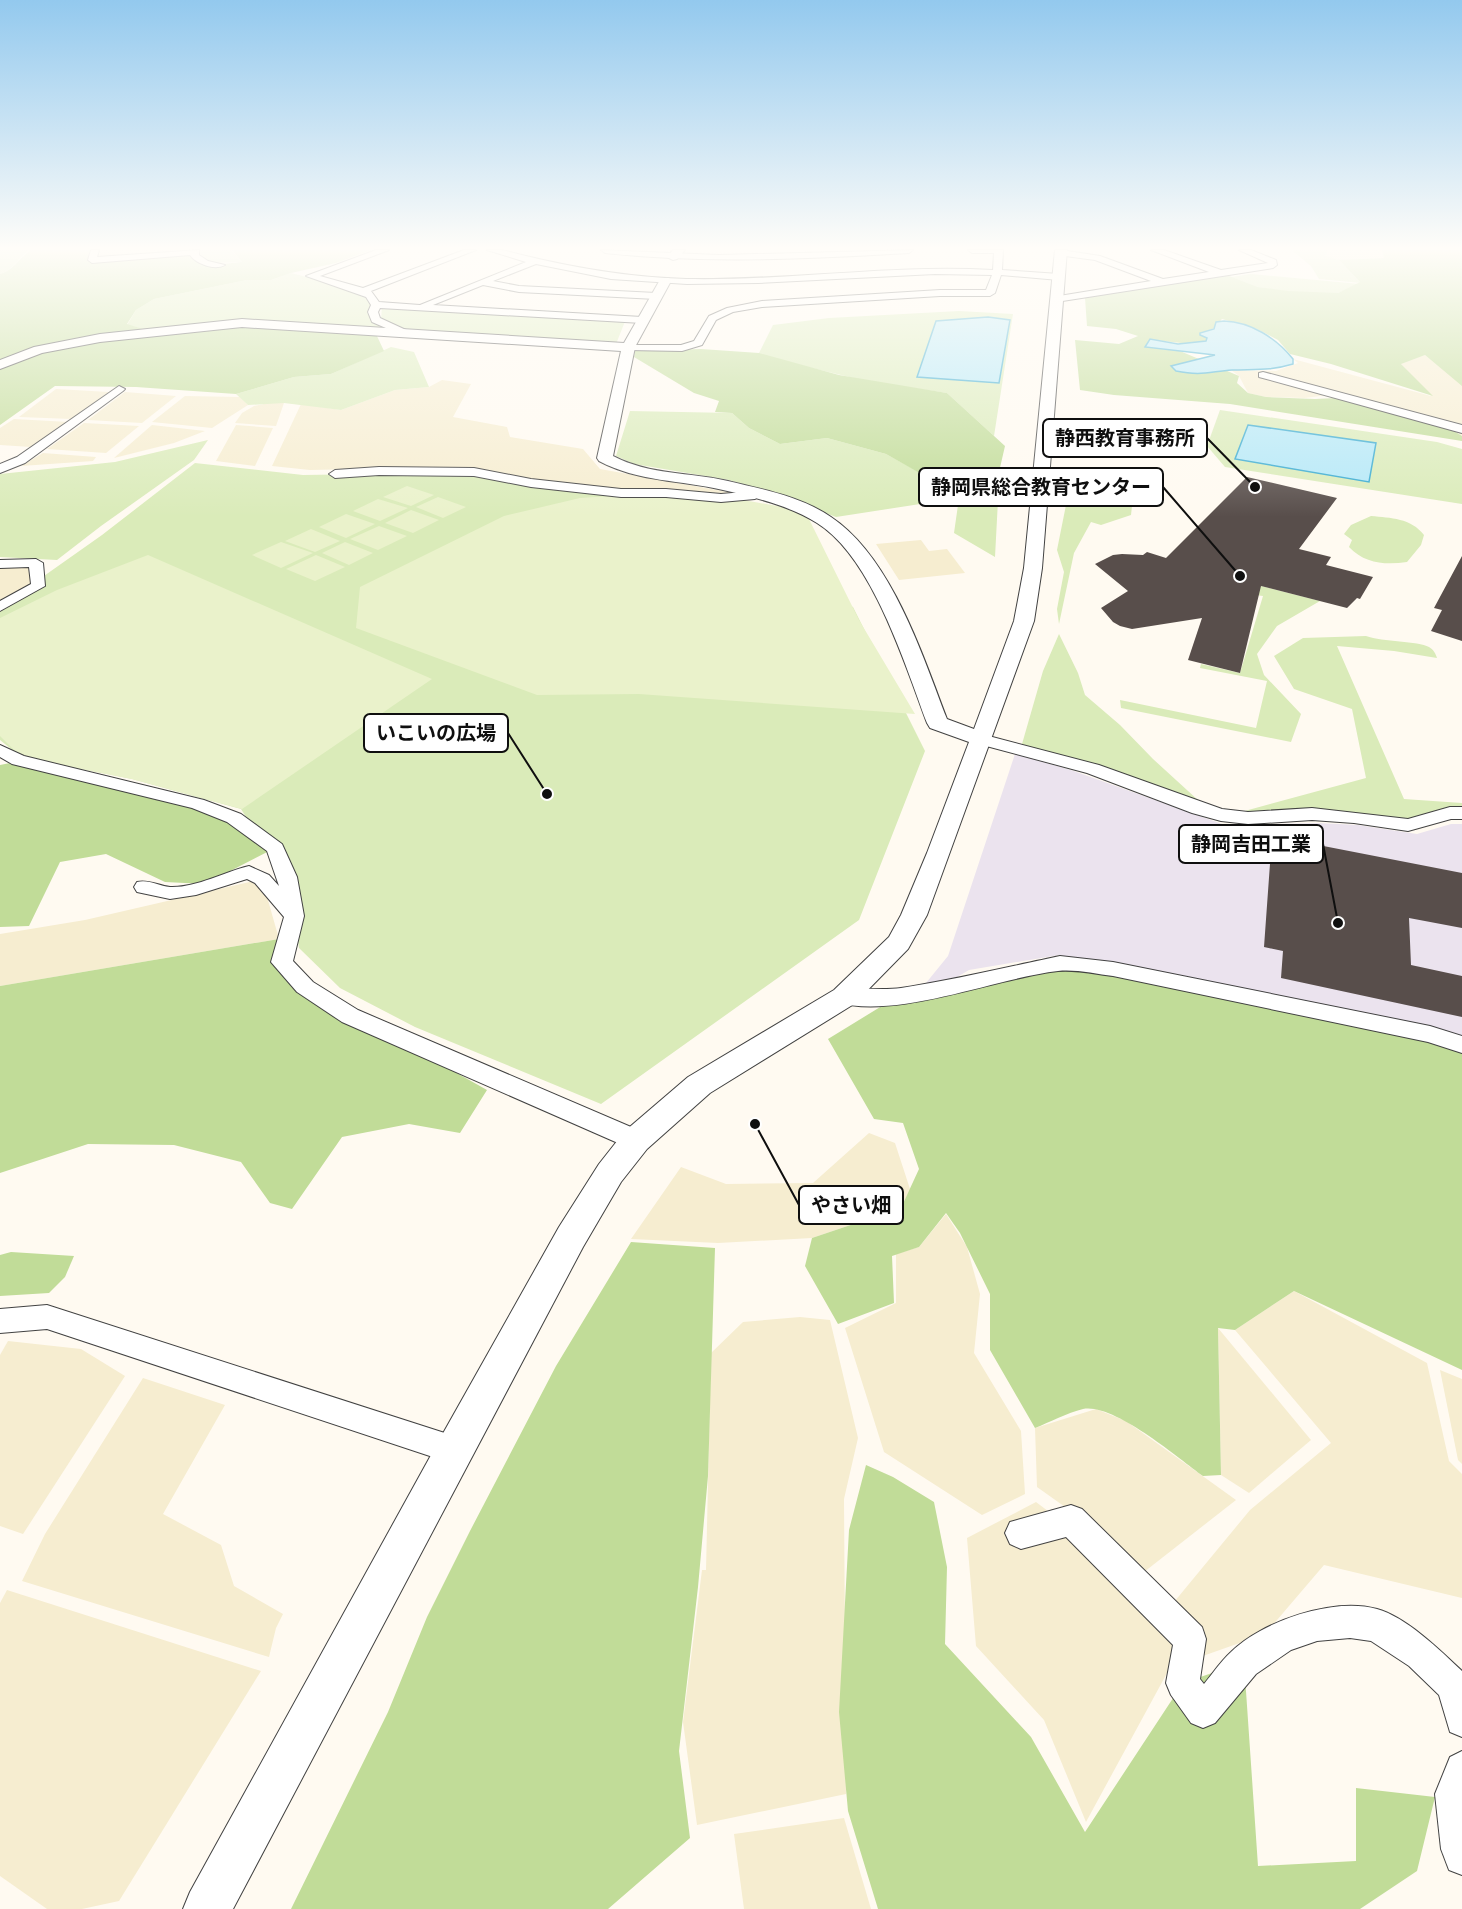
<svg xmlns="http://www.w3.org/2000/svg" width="1462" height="1909" viewBox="0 0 1462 1909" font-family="Lora,'Noto Sans JP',serif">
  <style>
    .industrial { fill: #ebe3ee }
    .farmland { fill: #f6edd0 }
    .green { fill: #daebb9 }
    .forest { fill: #c1dc98 }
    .pitch { fill: #eaf2cb }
    .water { fill: #b4e8f8; stroke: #39abd1; stroke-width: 1.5 }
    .building { fill: #584e4b }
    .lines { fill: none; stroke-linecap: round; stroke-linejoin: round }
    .minor-casing { stroke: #424242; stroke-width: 2 }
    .tertiary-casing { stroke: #424242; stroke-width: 2 }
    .minor { fill: #fff; fill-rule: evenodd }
    .tertiary { fill: #fff; fill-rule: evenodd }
    .leader { fill: none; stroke: #0f0f0f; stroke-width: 2 }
    .callout-dot { fill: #0f0f0f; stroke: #fff; stroke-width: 2 }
    .callout { fill: #fff; stroke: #0f0f0f; stroke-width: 2 }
    .callout-label { font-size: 20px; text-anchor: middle; font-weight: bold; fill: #0f0f0f }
  </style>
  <rect width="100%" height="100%" fill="#fffaf1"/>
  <!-- industrial -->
  <polygon class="industrial" points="1015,754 1071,770 1225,825 1318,823 1358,825 1417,834 1451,824 1462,824 1462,1040 1059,955 969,970 935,990 917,994 948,956"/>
  <!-- farmland -->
  <g class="farmland">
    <polygon points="95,250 192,250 92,260"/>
    <polygon points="1329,250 1382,250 1385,258 1339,260 1323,255 1327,254"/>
    <polygon points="1425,355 1462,385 1462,436 1448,425 1343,393 1305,398 1266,397 1248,393 1239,376 1231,370 1276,371 1298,363 1293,359 1431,396 1400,363"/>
    <polygon points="442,380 471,384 453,417 507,427 510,437 583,449 600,469 739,494 621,493 407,468 310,470 272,466 301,404 341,410 395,390 429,387"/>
    <polygon points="56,389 109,392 72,419 19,417"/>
    <polygon points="125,392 176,396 142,423 88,420"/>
    <polygon points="185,396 240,397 248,405 212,428 152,422"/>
    <polygon points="269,403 284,403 276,426 235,423 242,413 254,406"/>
    <polygon points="14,419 69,422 31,447 0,445 0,428"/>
    <polygon points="84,423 139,426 106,453 47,449"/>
    <polygon points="152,425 205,431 174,443 114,458"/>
    <polygon points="236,425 273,428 255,466 216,461"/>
    <polygon points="43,453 96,457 93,461 21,466"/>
    <polygon points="921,540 929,551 947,549 965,573 899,580 876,544"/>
    <polygon points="30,566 30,586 0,601 0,567"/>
    <polygon points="262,879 279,939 0,986 0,934 85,920"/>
    <polygon points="869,1133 895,1143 910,1189 901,1208 812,1238 718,1243 631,1239 681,1167 726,1184 813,1183"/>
    <polygon points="946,1214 967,1247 980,1294 974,1353 1021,1431 1025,1494 982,1515 884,1452 845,1328 896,1303 896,1254 919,1247"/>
    <polygon points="1294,1291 1427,1363 1449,1461 1462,1474 1462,1598 1324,1565 1265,1634 1200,1657 1165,1613 1250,1510 1331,1443 1235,1330"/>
    <polygon points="800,1317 830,1320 858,1438 844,1499 846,1794 697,1825 683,1722 702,1570 706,1570 711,1353 743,1322"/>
    <polygon points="1218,1328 1311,1440 1249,1493 1221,1475"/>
    <polygon points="8,1341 81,1349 125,1376 23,1534 0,1526 0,1355"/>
    <polygon points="1440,1370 1462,1379 1462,1464 1458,1460"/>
    <polygon points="143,1378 225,1405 163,1514 221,1545 234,1586 283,1614 276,1628 269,1657 22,1581 45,1534"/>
    <polygon points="1096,1409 1126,1421 1236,1500 1144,1572 1113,1541 1037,1487 1035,1428"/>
    <polygon points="1036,1502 1122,1567 1179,1651 1086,1822 1044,1720 976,1646 967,1538"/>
    <polygon points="7,1590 261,1671 119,1901 82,1909 47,1909 0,1876 0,1603"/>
    <polygon points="844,1818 871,1909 744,1909 734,1834"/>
  </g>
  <!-- green -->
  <g class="green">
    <path d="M0,250H29C17,259 15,269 0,274Z"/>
    <polygon points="196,250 231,250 242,262 206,263"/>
    <polygon points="1296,250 1328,250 1327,254 1324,255 1339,260 1361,283 1319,279 1311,266 1293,251"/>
    <polygon points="291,273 363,291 376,305 373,312 381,321 382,305 626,319 616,344 402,332 381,323 386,331 259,324 143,329 127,325 136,310 154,299 247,280 271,280"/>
    <polygon points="1251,274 1360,284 1338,293 1296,293 1258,287 1231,277"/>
    <polygon points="959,311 1013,314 994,436 947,393 866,381 758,355 773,325 829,318"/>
    <polygon points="391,347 414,352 429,387 395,390 341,410 284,403 248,405 236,394 294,377 331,374"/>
    <polygon points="1220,410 1437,442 1462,449 1462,504 1225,467 1207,446"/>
    <polygon points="630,411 732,413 749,428 780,444 827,438 886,454 959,494 998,500 995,557 954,533 959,498 836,517 766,491 729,480 634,464 616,456"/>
    <polygon points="208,440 194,460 101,526 57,560 0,557 0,474 115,462"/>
    <polygon points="195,463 303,475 435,473 496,478 535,488 619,495 853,607 925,751 859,920 601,1104 415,1027 340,988 299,948 293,910 283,877 241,809 132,779 21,757 0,740 0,607 102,535"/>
    <polygon points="1088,472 1123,480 1133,497 1131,515 1101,525 1091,522 1074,553 1059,624 1057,609 1064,572 1057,550 1067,500 1067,475"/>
    <path d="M1371,516C1391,518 1411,518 1424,535L1421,545L1407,562C1386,565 1365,564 1349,547L1352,540L1344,534L1351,525Z"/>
    <polygon points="1253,584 1320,601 1277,626 1257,654 1264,675 1301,714 1291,742 1121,708 1120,700 1256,728 1267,681 1200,668 1201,664 1240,673 1263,596 1246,594"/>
    <polygon points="1059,634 1078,673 1085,695 1120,725 1153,759 1199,801 1022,744 1043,671"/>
    <path d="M1366,636C1383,642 1418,641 1429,647C1433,649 1436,654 1437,658L1394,651L1337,646L1404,799L1462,803V810L1410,824L1241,812L1366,778L1352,709L1294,689L1274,656L1303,638Z"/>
  </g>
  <!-- forest -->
  <g class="forest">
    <path d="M31,250H95L92,259L192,252C210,269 218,264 242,262L232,250H371L336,263L291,273L271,280H247L154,299L136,310L127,324L143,329L228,326L376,334L384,351L331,374L294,377L236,394L136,387L55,386L0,425V274C14,270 19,258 31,250Z"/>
    <polygon points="1382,250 1462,250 1462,386 1425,355 1401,364 1433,396 1331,364 1290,354 1278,340 1257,329 1222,319 1214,328 1200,335 1207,338 1207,341 1190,344 1154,340 1239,376 1237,383 1248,393 1266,397 1315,399 1336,398 1442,423 1462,436 1462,441 1230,404 1114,395 1080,390 1075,340 1119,344 1138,336 1116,329 1087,326 1085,298 1224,274 1258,287 1288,291 1338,293 1360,282 1339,260 1384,258"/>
    <polygon points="701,349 759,353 839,375 947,393 1005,446 996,485 999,499 955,493 886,454 827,438 780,444 749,428 732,413 715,412 719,401 694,393 634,357 635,351"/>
    <polygon points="10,763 198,804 275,848 205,884 165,882 106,854 60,862 29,926 0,927 0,765"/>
    <polygon points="279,939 305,988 487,1090 460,1133 409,1124 342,1137 292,1209 270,1203 241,1162 174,1145 88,1144 0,1173 0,986"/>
    <path d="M1060,963L1462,1045V1370L1294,1291L1235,1330L1218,1328L1221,1475L1203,1476C1178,1458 1114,1403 1083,1409C1067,1413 1050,1422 1035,1428L990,1350V1294L960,1233L946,1213L919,1247L892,1256L894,1303L838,1324L805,1266L812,1238L901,1208L919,1169L903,1123L874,1119L828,1039L890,1001Z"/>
    <polygon points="631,1242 715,1248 708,1476 698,1587 679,1751 690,1838 608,1909 291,1909 388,1712 427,1617 470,1531 556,1366"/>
    <polygon points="11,1252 74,1256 65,1277 49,1293 0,1296 0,1255"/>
    <polygon points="866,1465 893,1477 934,1502 947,1567 945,1644 1031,1737 1085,1832 1183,1683 1244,1662 1258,1866 1356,1861 1356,1788 1435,1797 1417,1871 1360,1909 878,1909 848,1811 839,1712 849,1530"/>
  </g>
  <!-- pitch -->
  <g class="pitch">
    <polygon points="407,486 434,495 411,506 383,497"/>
    <polygon points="642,494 727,497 805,511 859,620 915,714 639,694 537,695 356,628 360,587 504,516 580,498"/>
    <polygon points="438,497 466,507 443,518 416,507"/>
    <polygon points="378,499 408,508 380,521 353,511"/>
    <polygon points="411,510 439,520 413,533 385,523"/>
    <polygon points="346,514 375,524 346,538 319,527"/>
    <polygon points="379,526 407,536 378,550 350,539"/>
    <polygon points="311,529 340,541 315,552 285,541"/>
    <polygon points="281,542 313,553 281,568 252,555"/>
    <polygon points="345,542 373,553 349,565 322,553"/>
    <polygon points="148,555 432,679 242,809 132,779 21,757 0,736 0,618 57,590"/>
    <polygon points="316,555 345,567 315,581 286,569"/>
  </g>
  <!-- water -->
  <g class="water">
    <polygon points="988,317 1010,320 999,383 917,377 936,321"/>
    <path d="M1224,321C1251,322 1276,338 1293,359V364C1270,371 1255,369 1232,370C1208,372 1201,376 1176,371L1171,366L1215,355L1145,347L1150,339L1178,344L1206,341L1207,338L1200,335V333L1214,329L1216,322Z"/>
    <polygon points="1248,425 1376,443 1369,482 1235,459"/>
  </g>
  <!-- building -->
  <g class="building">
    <polygon points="1247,477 1337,498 1299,549 1331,557 1326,565 1373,577 1360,599 1357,598 1347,608 1261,586 1240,673 1188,660 1202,618 1132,629 1120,626 1113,622 1101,608 1128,591 1095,564 1113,555 1122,554 1143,555 1147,552 1166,558"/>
    <polygon points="1462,556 1462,641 1431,631 1442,610 1434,608"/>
    <polygon points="1272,836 1462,873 1462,928 1409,918 1411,965 1462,976 1462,1017 1281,978 1283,951 1264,947"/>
  </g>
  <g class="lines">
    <defs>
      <g id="minor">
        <path d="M91,250H99L97,257L199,250V255L208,261L225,265C215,271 196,264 190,255L92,263L88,260Z"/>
        <path d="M376,250H389L320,276L363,288L464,250H476L371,291L379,302L420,305L526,262L487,250H502C563,266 623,277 686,279C789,281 891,264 993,270L994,253H972L968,250H1003L1002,270L1059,274L1064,277L1059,280L1001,275L995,293L990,296H940L762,307L733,312L716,320L702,345L682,351L628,350L624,349V345H681L694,341L709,316L727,308L762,301L940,290H986L992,275L935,274L758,283L687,284L611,279L536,264L493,281L519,286L656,293L661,296L656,299L519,292L483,285L433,305L642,317L647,320L642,323L380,308L378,312L380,318L406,330V334L402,335L372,322L368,312L371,305L366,297L306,276Z"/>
        <path d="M601,250L719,255L913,250L909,253C807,259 707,264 605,253Z"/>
        <polygon points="1061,250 1100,256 1163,279 1209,272 1151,250 1164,250 1221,270 1268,263 1239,250 1251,250 1276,260 1277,265 1273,268 1056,302 1051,299 1053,297 1151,281 1095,260 1058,255 1057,253"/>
        <polygon points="1263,372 1462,425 1462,433 1259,377 1259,373"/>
        <polygon points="119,386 125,389 123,391 25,463 0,473 0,464 17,457"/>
        <polygon points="379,467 474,468 531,479 621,489 666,489 721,494 755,491 761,495 755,499 721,502 666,497 621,497 531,487 474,476 379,475 335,478 329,474 335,470"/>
        <polygon points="36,559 43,563 45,586 0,611 0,601 31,584 29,567 0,568 0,560"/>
        <polygon points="981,734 1099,765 1222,809 1248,812 1312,808 1408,819 1450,807 1462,807 1462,819 1451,819 1408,831 1354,823 1312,820 1248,824 1221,821 1192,813 1087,773 975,743 972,739 975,735"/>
        <path d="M0,745L24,756L204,800L241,814L282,844L297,877L304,916L293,961L313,982L358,1010L645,1133L648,1140L645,1147L636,1150L627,1147L342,1022L297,992L271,962L284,917L255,883L247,879L196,895L170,899L137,892L134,887L137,882C149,879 158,886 170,887C196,888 224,872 249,866L269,875L279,886L267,851L227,822L192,808L12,764L0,757Z"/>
        <path d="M1060,956L1113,962L1430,1026L1462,1036V1053L1428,1042L1113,976C1096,974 1075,969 1058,971C996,978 896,1020 836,1002L833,997L836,992C856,986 880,991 901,988C954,980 1007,967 1060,956Z"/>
        <polygon points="47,1305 454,1436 464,1440 469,1450 464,1460 454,1464 47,1329 0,1333 0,1309"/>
        <path d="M1071,1505L1082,1509L1202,1627L1206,1639L1200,1679L1204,1684C1213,1673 1221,1661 1231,1652C1262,1621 1334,1597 1377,1609C1406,1617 1440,1650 1462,1671V1737L1450,1732L1439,1695L1409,1666L1371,1641L1350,1638L1317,1641L1291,1650L1256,1674L1215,1723L1203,1728L1191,1723L1171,1695L1166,1683L1173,1645L1066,1537L1021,1549L1010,1544L1005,1533L1010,1522Z"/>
        <polygon points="1462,1751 1462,1875 1449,1870 1441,1849 1435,1794 1450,1757"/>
      </g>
      <g id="tertiary">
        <polygon points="673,250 685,250 677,259 673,260 667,257"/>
        <path d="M1055,250H1067L1042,568L1034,621L927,915L908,949L854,1004L710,1093L647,1149L621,1182L583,1247L233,1909H183L190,1892L441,1437L559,1227L599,1164L625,1131L688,1077L834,990L889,937L901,915L927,853L969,742L930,728L927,723C905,664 872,557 817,523C790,506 754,497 723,490C681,480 638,482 599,461L597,458L621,351L242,327L100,342L42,353L0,369V360L34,347L100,334L242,319L624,343L661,278H669L671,281L635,347L613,456C649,475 690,472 728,481C762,489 802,497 831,517C891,557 922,654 947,719L974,729L1014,621L1024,568Z"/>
      </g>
    </defs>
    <!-- minor casing -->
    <use href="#minor" class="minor-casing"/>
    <!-- tertiary casing -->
    <use href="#tertiary" class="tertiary-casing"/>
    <!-- minor -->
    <use href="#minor" class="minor"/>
    <!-- tertiary -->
    <use href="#tertiary" class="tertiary"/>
  </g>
  <!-- sky -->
  <linearGradient id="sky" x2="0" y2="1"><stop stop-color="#93c9ee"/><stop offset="0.48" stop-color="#fffdf9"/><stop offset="1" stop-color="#fffdf9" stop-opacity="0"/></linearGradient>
  <rect width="1462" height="517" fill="url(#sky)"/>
  <!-- callouts -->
  <path class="leader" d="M1255 487L1207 438M1240 576L1163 487M547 794L508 733M1338 923L1323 844M755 1124L799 1205"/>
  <g class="callout-dot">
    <circle cx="1255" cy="487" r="6"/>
    <circle cx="1240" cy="576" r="6"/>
    <circle cx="547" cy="794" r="6"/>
    <circle cx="1338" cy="923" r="6"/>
    <circle cx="755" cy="1124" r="6"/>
  </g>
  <g class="callout">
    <rect x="1043" y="419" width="164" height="38" rx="6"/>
    <rect x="919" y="468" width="244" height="38" rx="6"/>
    <rect x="364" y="714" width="144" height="38" rx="6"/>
    <rect x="1179" y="825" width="144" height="38" rx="6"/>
    <rect x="799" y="1186" width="104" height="38" rx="6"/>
  </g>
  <g class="callout-label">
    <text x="1125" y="445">静西教育事務所</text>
    <text x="1041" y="494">静岡県総合教育センター</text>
    <text x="436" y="740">いこいの広場</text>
    <text x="1251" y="851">静岡吉田工業</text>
    <text x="851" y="1212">やさい畑</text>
  </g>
</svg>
